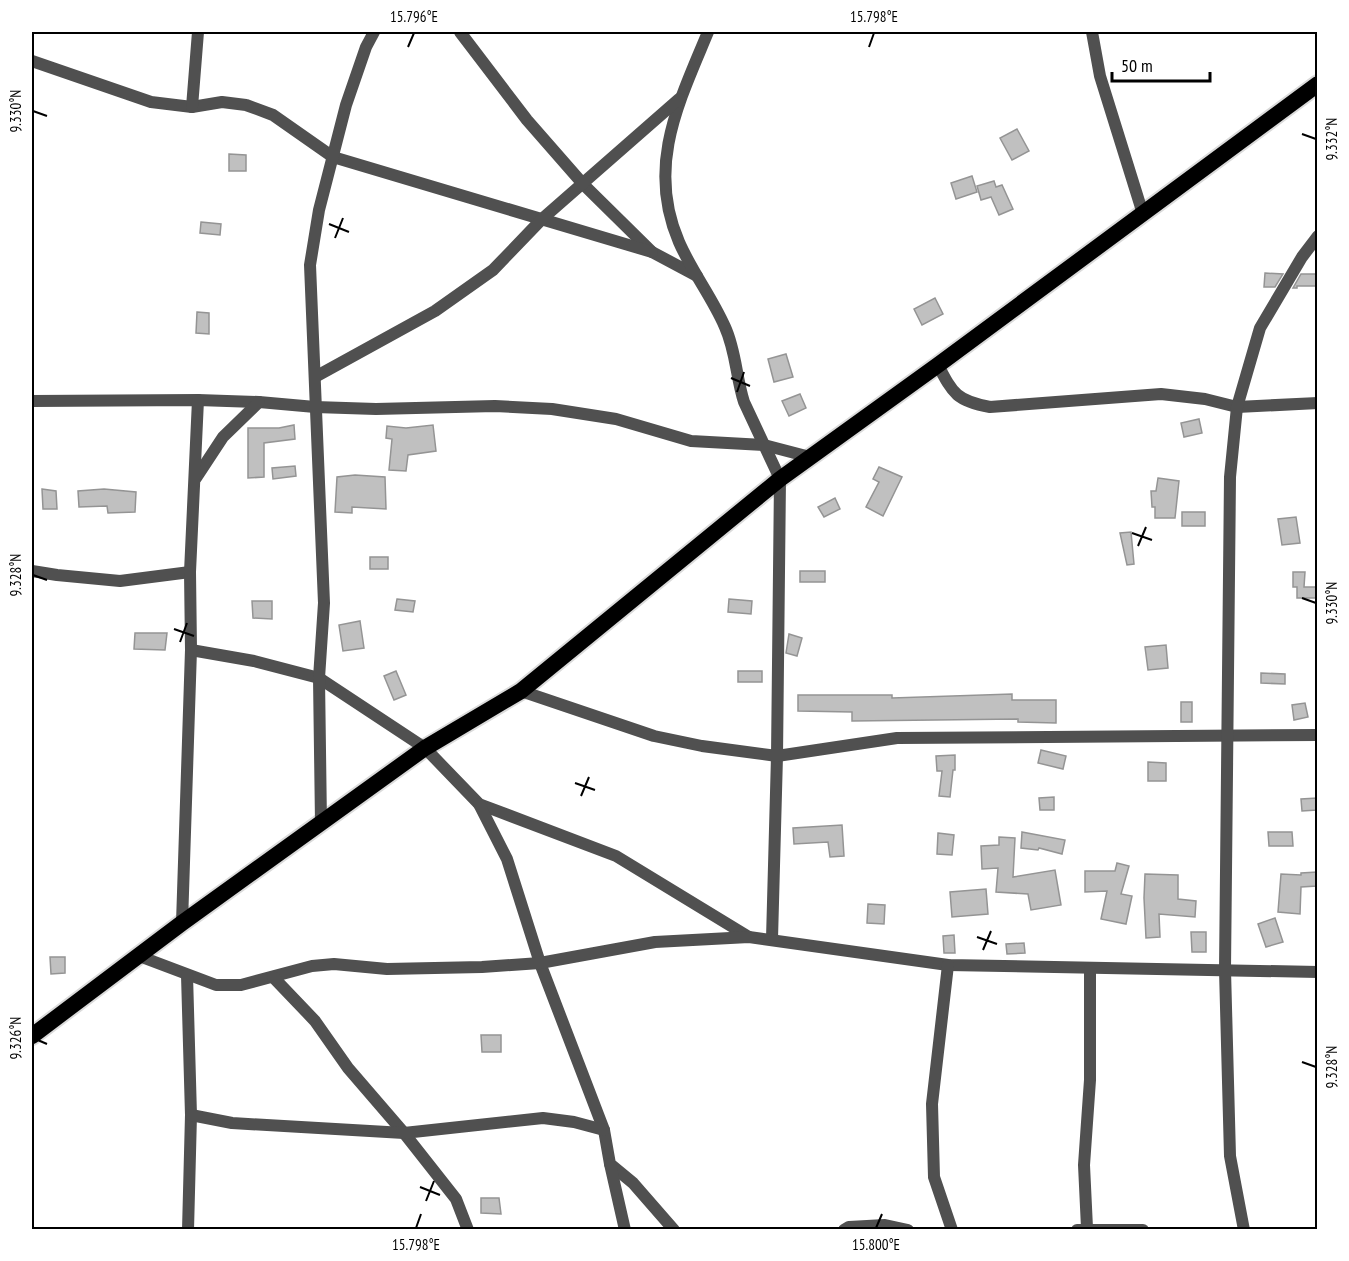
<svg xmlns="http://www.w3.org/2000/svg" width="1349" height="1261" viewBox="0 0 1349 1261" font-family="'PT Sans Narrow',sans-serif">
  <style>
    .building { fill: #c0c0c0; stroke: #949494; stroke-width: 1.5 }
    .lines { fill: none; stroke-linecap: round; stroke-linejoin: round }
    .trunk-casing { stroke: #dbdbdb; stroke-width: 20 }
    .minor { stroke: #505050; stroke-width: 12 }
    .trunk { stroke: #000; stroke-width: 16 }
    .ticks { fill: none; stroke: #000; stroke-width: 2 }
    .neatline { fill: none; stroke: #000; stroke-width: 2 }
    .ticks-label { font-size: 15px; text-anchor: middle; fill: #000 }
  </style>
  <rect width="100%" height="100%" fill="#fff"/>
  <!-- building -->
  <g class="building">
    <polygon points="1017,129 1029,151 1012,160 1000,138"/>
    <polygon points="229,154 246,155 246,171 229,171"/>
    <polygon points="972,176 977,192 956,199 951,183"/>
    <polygon points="994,181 996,187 1002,185 1013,209 999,215 991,197 981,200 977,186"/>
    <polygon points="201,222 221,224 220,235 200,233"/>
    <polygon points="1265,273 1283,274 1275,287 1264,287"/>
    <polygon points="1301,274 1317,274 1317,286 1297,286 1297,288 1293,288"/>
    <polygon points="935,298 943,314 922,325 914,309"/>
    <polygon points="197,312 209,313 209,334 196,333"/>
    <polygon points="786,354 793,377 774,382 768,359"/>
    <polygon points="800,394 806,408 789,416 782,401"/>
    <polygon points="1199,419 1202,433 1184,437 1181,423"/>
    <polygon points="294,425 295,439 264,443 264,477 248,478 248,428 279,428"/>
    <polygon points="433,425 436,451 408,455 406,471 389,470 392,439 386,438 387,426 406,428"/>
    <polygon points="295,466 296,476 273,479 272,468"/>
    <polygon points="879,467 902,477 883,516 866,507 879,482 873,479"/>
    <polygon points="355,475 385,477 386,509 352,507 352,513 335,512 337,477"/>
    <polygon points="1158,478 1179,481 1175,518 1155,518 1155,507 1152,507 1151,491 1156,491"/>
    <polygon points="42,489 56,491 57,509 43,509"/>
    <polygon points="104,489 136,492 135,512 108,513 107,506 79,507 78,491"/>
    <polygon points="835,498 840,509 824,517 818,507"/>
    <rect x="1182" y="512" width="23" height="14"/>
    <polygon points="1296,517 1300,543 1282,545 1278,519"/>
    <polygon points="1131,532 1134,564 1127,565 1120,533"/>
    <rect x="370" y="557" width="18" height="12"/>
    <rect x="800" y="571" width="25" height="11"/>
    <polygon points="1293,572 1305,572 1304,587 1317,587 1317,598 1297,598 1297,587 1293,587"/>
    <polygon points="397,599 415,601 413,612 395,610"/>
    <polygon points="729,599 752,601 751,614 728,612"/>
    <polygon points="252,601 272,601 272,619 253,618"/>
    <polygon points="360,621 364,648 343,651 339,625"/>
    <polygon points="135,633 167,633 165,650 134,649"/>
    <polygon points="789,634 802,638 797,656 786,653"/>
    <polygon points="1166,645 1168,668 1148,670 1145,647"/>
    <polygon points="396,671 406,695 394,700 384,676"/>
    <rect x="738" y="671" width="24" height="11"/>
    <polygon points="1261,673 1285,674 1285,684 1261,683"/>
    <polygon points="1012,694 1012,700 1056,700 1056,723 1018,722 1018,719 852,721 852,712 798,711 798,695 892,695 892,698"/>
    <rect x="1181" y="702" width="11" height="20"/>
    <polygon points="1305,703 1308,717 1294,720 1292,705"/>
    <polygon points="1041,750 1066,756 1063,769 1038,763"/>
    <polygon points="955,755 955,770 953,770 950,797 939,796 942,771 937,771 936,756"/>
    <polygon points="1148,762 1166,763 1166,781 1148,781"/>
    <polygon points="1054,797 1054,810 1040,810 1039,798"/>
    <polygon points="1317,798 1317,810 1302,811 1301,799"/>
    <polygon points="842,825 844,856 830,857 828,842 794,844 793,828"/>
    <polygon points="1022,832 1065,840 1062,854 1039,848 1038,850 1021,848"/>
    <polygon points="1268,832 1292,832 1293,846 1269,846"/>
    <polygon points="938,833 954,835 952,855 937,854"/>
    <polygon points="999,837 1015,838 1013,877 1055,870 1061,905 1031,910 1028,894 996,892 998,868 982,869 981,846 999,845"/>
    <polygon points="1117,863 1129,866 1121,894 1132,896 1126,924 1101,919 1107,891 1085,892 1085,871 1115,871"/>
    <polygon points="1317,872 1317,886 1301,887 1300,914 1278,912 1281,874 1301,875 1301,873"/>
    <polygon points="1145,874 1178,875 1178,899 1196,901 1195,917 1159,914 1160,937 1146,938 1144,898"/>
    <polygon points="986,889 988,914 952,917 950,892"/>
    <polygon points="868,904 885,905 884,924 867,923"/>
    <polygon points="1275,918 1283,942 1266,947 1258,924"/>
    <polygon points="1191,932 1206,932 1206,952 1192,952"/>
    <polygon points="954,935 955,953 944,953 943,936"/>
    <polygon points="1024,943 1025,953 1007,954 1006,944"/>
    <polygon points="50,957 65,957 65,973 51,974"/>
    <polygon points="481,1035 501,1035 501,1052 482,1052"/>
    <polygon points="481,1198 499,1198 501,1214 481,1213"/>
  </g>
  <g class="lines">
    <defs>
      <polyline id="trunk" points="32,1036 182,923 425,748 521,691 780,479 938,365 1318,84"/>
    </defs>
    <!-- trunk casing -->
    <use href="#trunk" class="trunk-casing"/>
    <!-- minor -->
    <g class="minor">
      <polyline points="460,32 527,120 583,184 652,252 697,276"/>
      <path d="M708,32C679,102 646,166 679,242C692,272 712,297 725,327C736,351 736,377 744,402L780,479L777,756L772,939"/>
      <polyline points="1092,32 1100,76 1143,214"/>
      <polyline points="32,61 151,102 192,107 222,102 246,105 273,115 333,157 652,252"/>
      <polyline points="192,107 198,32"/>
      <path d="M938,365C953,394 957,401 990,407L1161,394L1205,399L1237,407L1318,403"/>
      <polyline points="315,377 435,311 493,270 542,219 679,99"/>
      <polyline points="32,401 198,400 259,402 315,407 376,409 495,406 552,409 616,419 691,441 764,445 810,457"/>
      <polyline points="196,478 223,437 259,402"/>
      <polyline points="32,571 57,575 120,581 190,572"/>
      <polyline points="191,650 254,661 319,678 425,748 479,804 616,856 749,937"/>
      <polyline points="521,691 654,736 702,746 777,756 897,738 1318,735"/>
      <polyline points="479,804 507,859 540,963 604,1130 610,1164 633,1183 674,1230"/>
      <polyline points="321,823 319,678 324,603 310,265 319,210 346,105 366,47 374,32"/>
      <polyline points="182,923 191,650 190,572 198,400"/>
      <polyline points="139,956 216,985 241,985 312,966 334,964 387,969 482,967 540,963 655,942 749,937 948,965 1318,972"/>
      <polyline points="948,965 932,1104 934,1177 952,1230"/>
      <polyline points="187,975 191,1115 188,1230"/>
      <polyline points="273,977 315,1021 348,1068 404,1133 456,1199 468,1230"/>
      <polyline points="191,1115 232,1123 404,1133 543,1118 574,1122 604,1130"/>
      <polyline points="610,1164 625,1230"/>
      <polyline points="1087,1228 1084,1165 1090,1080 1090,969"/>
      <polyline points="844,1230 849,1227 885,1225 908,1230"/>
      <polyline points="1077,1230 1143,1230"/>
      <polyline points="1244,1230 1230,1156 1225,970 1230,477 1237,407 1260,328 1302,257 1318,236"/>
    </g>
    <!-- trunk -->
    <use href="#trunk" class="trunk"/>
  </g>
  <!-- ticks -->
  <path class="ticks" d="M408,47L414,33M869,47L874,33M33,111L47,116M1302,134L1316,139M329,224L349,232M335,238L343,218M731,378L750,386M737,392L744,372M1132,533L1152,540M1138,546L1146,527M33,575L47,580M1302,598L1316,603M174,629L194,636M180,642L187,623M575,783L595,790M581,796L589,777M977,937L997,944M983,950L991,931M33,1038L47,1044M1302,1062L1316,1067M420,1187L440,1195M426,1201L434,1181M416,1228L421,1214M876,1228L882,1214"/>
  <!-- border -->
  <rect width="1349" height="1261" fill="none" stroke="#ffffff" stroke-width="66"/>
  <!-- scale -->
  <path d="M1112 72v9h98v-9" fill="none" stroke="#000000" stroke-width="3"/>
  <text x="1121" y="72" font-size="18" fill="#000000" stroke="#ffffff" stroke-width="4.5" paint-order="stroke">50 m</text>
  <rect x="33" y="33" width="1283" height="1195" class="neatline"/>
  <g class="ticks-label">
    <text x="414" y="22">15.796°E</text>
    <text x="874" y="22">15.798°E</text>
    <text transform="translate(16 111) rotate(-90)" y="5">9.330°N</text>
    <text transform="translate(1332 139) rotate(-90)" y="5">9.332°N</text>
    <text transform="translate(16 575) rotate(-90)" y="5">9.328°N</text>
    <text transform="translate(1332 603) rotate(-90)" y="5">9.330°N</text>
    <text transform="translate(16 1038) rotate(-90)" y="5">9.326°N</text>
    <text transform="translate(1332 1067) rotate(-90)" y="5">9.328°N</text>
    <text x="416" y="1250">15.798°E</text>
    <text x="876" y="1250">15.800°E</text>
  </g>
</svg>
